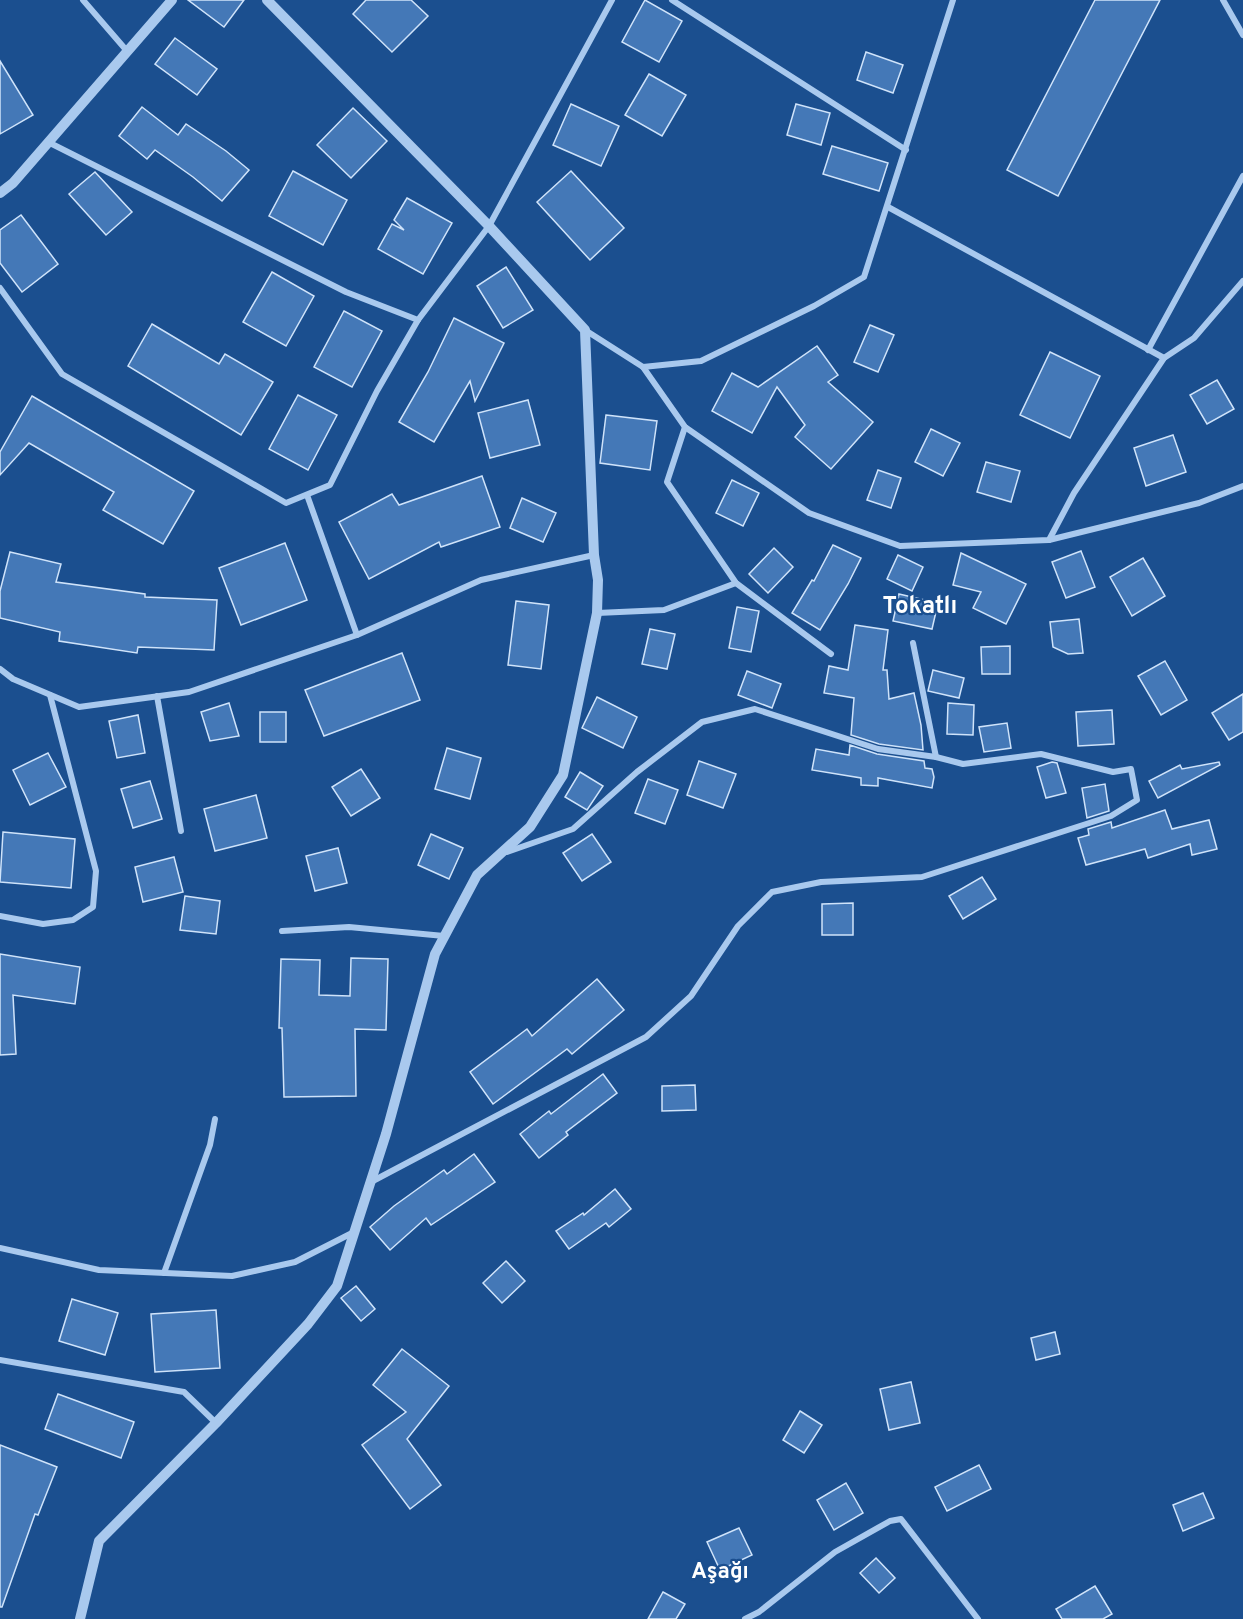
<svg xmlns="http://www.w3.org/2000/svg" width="1243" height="1619" viewBox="0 0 1243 1619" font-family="Overpass,sans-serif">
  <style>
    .building { fill: #4478b7; stroke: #cfe3fa; stroke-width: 1.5 }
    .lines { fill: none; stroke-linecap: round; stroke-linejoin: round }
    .minor { stroke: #a9c9ee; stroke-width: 6 }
    .tertiary { stroke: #a9c9ee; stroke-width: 10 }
    .labels { text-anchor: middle; stroke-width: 4.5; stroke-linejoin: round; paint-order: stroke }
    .neighbourhood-label { font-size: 22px; font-weight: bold; fill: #fff; stroke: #1b4f8f }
    .quarter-label { font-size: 24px; font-weight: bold; fill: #fff; stroke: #1b4f8f }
  </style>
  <rect width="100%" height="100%" fill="#1b4f8f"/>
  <!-- building -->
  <g class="building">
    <polygon points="188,0 244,0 224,27"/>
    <polygon points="366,0 411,0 428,16 392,52 353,14"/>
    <polygon points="645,0 682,21 659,62 622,42"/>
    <polygon points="1095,0 1160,0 1058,196 1007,170"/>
    <polygon points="175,38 217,69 197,95 155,64"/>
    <polygon points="866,52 903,65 893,93 857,80"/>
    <polygon points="0,61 33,115 0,134"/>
    <polygon points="649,74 686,95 662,136 625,115"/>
    <polygon points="571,104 619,126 601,166 553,145"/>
    <polygon points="796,104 830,113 821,145 787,135"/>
    <polygon points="142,107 178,135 186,124 226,151 249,170 222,201 193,177 155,150 147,159 119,136"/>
    <polygon points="353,108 387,141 351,178 317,145"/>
    <polygon points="832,146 888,163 879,191 823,174"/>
    <polygon points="293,171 347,200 323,245 269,216"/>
    <polygon points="571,171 624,228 590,260 537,202"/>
    <polygon points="95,172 132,212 106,235 69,194"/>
    <polygon points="407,198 452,223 423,274 378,249 392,224 404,230 394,220"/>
    <polygon points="21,215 58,264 22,292 0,263 0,230"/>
    <polygon points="506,267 533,310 503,328 477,286"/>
    <polygon points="272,272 314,296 286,346 243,322"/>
    <polygon points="344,311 382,331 352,387 314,367"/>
    <polygon points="454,318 504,343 475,401 470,381 434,442 399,422 428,372"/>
    <polygon points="152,324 219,364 225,354 273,382 241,435 128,366"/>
    <polygon points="870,325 894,335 878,372 854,362"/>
    <polygon points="817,346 838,375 828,382 873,422 831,469 795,437 805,425 777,387 752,433 712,411 732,373 758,387"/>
    <polygon points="1050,352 1100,376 1070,438 1020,415"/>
    <polygon points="1217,380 1234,409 1207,424 1190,395"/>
    <polygon points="298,395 337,415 308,470 269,449"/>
    <polygon points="32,396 194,491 163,544 103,510 114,492 29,443 0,475 0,452"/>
    <polygon points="528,400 540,445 490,458 478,413"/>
    <polygon points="606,415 657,421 650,470 600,463"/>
    <polygon points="931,429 960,443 943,476 915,462"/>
    <polygon points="1173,435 1186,472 1146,486 1134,448"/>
    <polygon points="986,462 1020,471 1011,502 977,492"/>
    <polygon points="878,470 901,478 891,508 867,500"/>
    <polygon points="482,476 500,527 441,547 439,542 369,579 339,522 392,494 399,505"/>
    <polygon points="732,480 759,493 743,526 716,513"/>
    <polygon points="522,498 556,513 543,542 510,528"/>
    <polygon points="285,543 307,600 241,625 219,568"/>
    <polygon points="833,545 861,558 848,584 820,630 792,613 812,580 814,581"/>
    <polygon points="774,548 793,567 768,593 749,574"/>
    <polygon points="1081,551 1095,587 1066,598 1052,562"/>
    <polygon points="10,552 61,564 56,582 145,594 145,597 217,600 214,650 138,647 137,653 59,641 60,632 0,618 0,591"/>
    <polygon points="961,553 1026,584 1006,624 973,608 981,592 953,585"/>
    <polygon points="898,555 923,567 912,591 887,579"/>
    <polygon points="1143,558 1165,596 1132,616 1110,577"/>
    <polygon points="899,594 938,603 932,629 893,621"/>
    <polygon points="516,601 549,605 541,669 508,665"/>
    <polygon points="737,607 759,611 751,652 729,648"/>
    <polygon points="1079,619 1083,653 1068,654 1053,647 1050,622"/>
    <polygon points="855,625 888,630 883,670 887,670 889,699 914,693 921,725 923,750 879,744 851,735 854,698 824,693 829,666 848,670"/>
    <polygon points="650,629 675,634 667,669 642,664"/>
    <polygon points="1010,646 1010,674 982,674 981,647"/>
    <polygon points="402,653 420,700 324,736 305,690"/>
    <polygon points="1165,661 1187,700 1161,715 1138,676"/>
    <polygon points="933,670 964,678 959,698 928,691"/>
    <polygon points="747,671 781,684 772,708 738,695"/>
    <polygon points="1243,694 1243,732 1229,740 1212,713"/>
    <polygon points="597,697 637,717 623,748 582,728"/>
    <polygon points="229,703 239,736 210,741 201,712"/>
    <polygon points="948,703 974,705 973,735 947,734"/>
    <polygon points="1112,710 1114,744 1078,746 1076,712"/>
    <rect x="260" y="712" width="26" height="30"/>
    <polygon points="138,715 145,753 117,758 109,721"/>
    <polygon points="1007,723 1011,748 984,752 979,727"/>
    <polygon points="850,745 877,754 924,761 925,768 932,769 934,777 932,788 878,778 878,786 861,785 861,778 812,770 816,749 849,755"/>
    <polygon points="447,748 481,758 470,799 435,789"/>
    <polygon points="48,753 66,787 30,805 13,770"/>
    <polygon points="699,761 736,774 723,808 687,795"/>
    <polygon points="1052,762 1057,763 1066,793 1046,798 1037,767"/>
    <polygon points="1219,762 1220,765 1158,798 1149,781 1180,765 1182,769"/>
    <polygon points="361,769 380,798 351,816 332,787"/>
    <polygon points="580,772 603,786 587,810 565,797"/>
    <polygon points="648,779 678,790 665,824 635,813"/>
    <polygon points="150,781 162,819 133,828 121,789"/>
    <polygon points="1105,784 1109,811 1087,818 1082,788"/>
    <polygon points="256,795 267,838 215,851 204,809"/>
    <polygon points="1165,810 1172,829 1209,820 1217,849 1192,855 1190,844 1148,858 1145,849 1086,865 1078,838 1089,835 1088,829 1111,822 1112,828"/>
    <polygon points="3,832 75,839 71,888 0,882"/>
    <polygon points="431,834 463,848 449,879 418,865"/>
    <polygon points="592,834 611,862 582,881 563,853"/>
    <polygon points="338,848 347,883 315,891 306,856"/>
    <polygon points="174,857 183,892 143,902 135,867"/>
    <polygon points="982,877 996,899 963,919 949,896"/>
    <polygon points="185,896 220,901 216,934 180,930"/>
    <polygon points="853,903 853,935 822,935 822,904"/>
    <polygon points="0,954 80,967 75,1004 13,995 16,1054 0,1055"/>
    <polygon points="351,958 388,959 386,1030 355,1029 356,1096 284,1097 282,1028 279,1028 281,959 320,960 319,995 350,996"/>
    <polygon points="597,979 624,1010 572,1054 567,1049 493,1104 470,1072 527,1029 532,1036"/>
    <polygon points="603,1074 617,1093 566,1132 568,1135 539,1158 520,1134 549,1111 551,1114"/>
    <polygon points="695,1085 696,1110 662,1111 662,1086"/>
    <polygon points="474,1154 495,1182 431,1225 426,1218 390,1250 370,1227 394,1206 444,1170 447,1174"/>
    <polygon points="615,1189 631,1209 609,1227 606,1223 569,1249 556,1231 583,1213 584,1215"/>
    <polygon points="506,1261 525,1281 502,1303 483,1283"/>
    <polygon points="356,1286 375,1309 361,1321 341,1298"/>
    <polygon points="72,1299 118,1313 105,1355 59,1341"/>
    <polygon points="216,1310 220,1368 155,1372 151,1314"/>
    <polygon points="1055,1332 1060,1354 1036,1360 1031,1338"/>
    <polygon points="402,1349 449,1386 407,1439 441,1485 410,1509 362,1445 406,1412 373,1385"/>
    <polygon points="911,1382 920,1423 889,1430 880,1389"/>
    <polygon points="58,1394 134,1422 121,1458 45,1429"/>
    <polygon points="800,1411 822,1425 804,1453 783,1440"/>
    <polygon points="0,1445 57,1467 38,1515 35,1514 2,1607 0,1607"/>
    <polygon points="979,1465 991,1489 947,1511 935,1487"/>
    <polygon points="846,1483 863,1513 834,1530 817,1500"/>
    <polygon points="1203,1493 1214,1518 1183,1531 1173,1505"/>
    <polygon points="739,1528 752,1555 720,1570 707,1542"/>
    <polygon points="876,1558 895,1578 879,1593 860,1573"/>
    <polygon points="1095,1586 1112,1614 1103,1619 1062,1619 1056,1609"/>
    <polygon points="663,1592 685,1604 676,1619 648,1619"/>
  </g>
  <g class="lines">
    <!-- minor -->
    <g class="minor">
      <polyline points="83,0 127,51"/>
      <polyline points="672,0 906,150"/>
      <polyline points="1223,0 1243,35"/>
      <polyline points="48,142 346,292 418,320 489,226 612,0"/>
      <polyline points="888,207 1164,358"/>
      <polyline points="0,288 62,374 286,503 330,485 377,391 418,320"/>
      <polyline points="585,330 643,367 685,427 809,513 900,546 1049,540 1074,493 1164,358 1194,338 1243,281"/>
      <polyline points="1148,350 1243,176"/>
      <polyline points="643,367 701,361 814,306 864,277 953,0"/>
      <polyline points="685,427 667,482 736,583 831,654"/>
      <polyline points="307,495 357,635"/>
      <polyline points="1049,540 1199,503 1243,486"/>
      <polyline points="597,613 664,610 736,583"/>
      <polyline points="913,643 936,757"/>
      <polyline points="0,669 13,679 79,707 189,692 357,635 481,580 594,555"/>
      <polyline points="157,696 181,831"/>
      <polyline points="0,916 43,924 73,920 93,907 96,871 50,695"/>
      <polyline points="282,931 349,927 444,936"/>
      <polyline points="371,1182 646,1037 691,996 738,926 772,892 821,882 922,877 1111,816 1137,800 1131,769 1113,772 1041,754 963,764 936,757 878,749 755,709 702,722 637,772 573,829 507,852"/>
      <polyline points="0,1248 99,1270 232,1276 295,1262 354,1232"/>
      <polyline points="164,1273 210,1145 215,1119"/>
      <polyline points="0,1360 184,1392 216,1423"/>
      <polyline points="745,1619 759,1612 835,1552 890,1521 901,1519 978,1619"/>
    </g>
    <!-- tertiary -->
    <g class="tertiary">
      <polyline points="0,193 13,183 172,0"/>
      <polyline points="80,1619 99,1541 216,1423 308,1324 337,1286 386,1134 435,954 477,875 530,827 563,775 597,613 598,580 594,555 585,330 489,226 267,0"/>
    </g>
  </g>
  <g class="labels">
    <!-- neighbourhood labels -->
    <g class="neighbourhood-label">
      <text x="720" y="1578">Aşağı</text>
    </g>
    <!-- quarter labels -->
    <g class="quarter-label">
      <text x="920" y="613">Tokatlı</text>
    </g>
  </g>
</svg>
